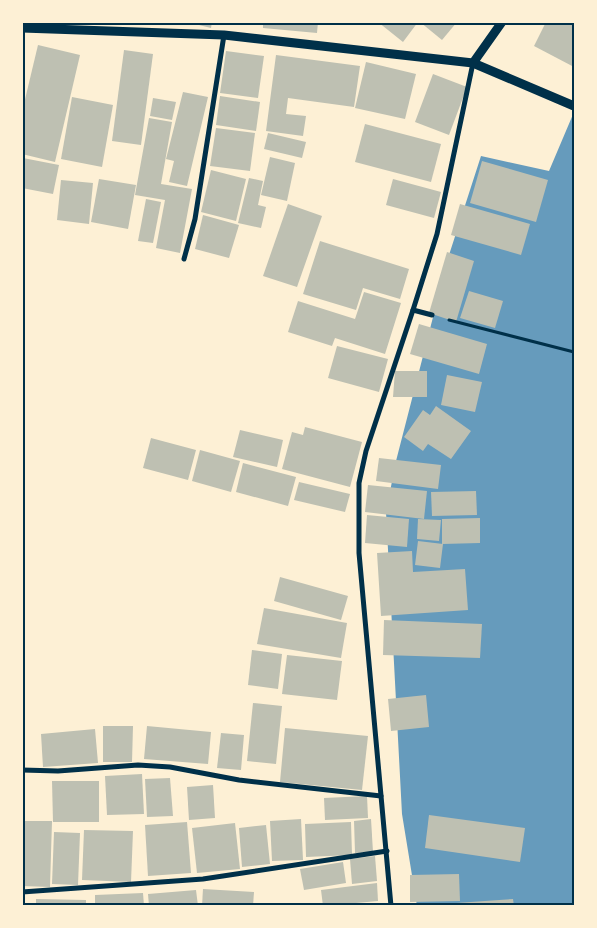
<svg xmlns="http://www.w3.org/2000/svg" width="597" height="928" viewBox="0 0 597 928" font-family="Quicksand,sans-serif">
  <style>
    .water { fill: #669bbc }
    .building { fill: #bec0b2 }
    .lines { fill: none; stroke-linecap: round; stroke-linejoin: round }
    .path { stroke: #003049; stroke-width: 3 }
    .minor { stroke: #003049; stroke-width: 5 }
    .tertiary { stroke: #003049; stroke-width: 9 }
    .neatline { fill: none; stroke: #003049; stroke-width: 2 }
  </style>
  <rect width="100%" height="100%" fill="#fdf0d5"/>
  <!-- water -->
  <polygon class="water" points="574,112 574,905 417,906 402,814 386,512 396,461 449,255 481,156 549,171"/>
  <!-- building -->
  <g class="building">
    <polygon points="187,22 212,22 211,28"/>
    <polygon points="263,22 318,22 317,33 263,28"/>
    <polygon points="378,22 418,22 403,42"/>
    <polygon points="420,22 457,22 442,40"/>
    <polygon points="546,22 574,22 574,67 534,46"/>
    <polygon points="38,45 80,55 55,162 22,154 22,112"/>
    <polygon points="124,50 153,54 141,145 112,141"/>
    <polygon points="226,51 264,56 258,98 220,93"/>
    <polygon points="276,55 360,66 354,107 288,98 286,114 306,116 303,136 266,131"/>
    <polygon points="366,62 416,74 405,119 355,108"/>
    <polygon points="433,74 467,87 449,135 415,122"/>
    <polygon points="183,92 208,97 187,186 169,182 174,161 166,159"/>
    <polygon points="220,96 260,102 256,131 216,125"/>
    <polygon points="72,97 113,105 102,167 61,159"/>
    <polygon points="153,98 176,102 172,120 150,116"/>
    <polygon points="149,118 172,122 161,184 192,189 180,253 156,248 165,200 135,195"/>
    <polygon points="365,124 441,144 431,182 355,162"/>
    <polygon points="216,128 255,133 250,171 210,166"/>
    <polygon points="268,133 306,142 302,158 264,149"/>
    <polygon points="270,157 295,163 287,201 261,195"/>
    <polygon points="23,158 59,165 53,194 22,188"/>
    <polygon points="482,161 548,180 536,222 470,203"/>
    <polygon points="211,170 246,179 236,221 201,212"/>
    <polygon points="249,178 263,181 258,205 266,207 261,228 238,223"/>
    <polygon points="99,179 136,185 128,229 91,222"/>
    <polygon points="393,179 441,192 434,218 386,205"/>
    <polygon points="61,180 93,183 89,224 57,220"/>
    <polygon points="146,199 161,202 153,243 138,241"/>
    <polygon points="288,204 322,216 297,287 263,276"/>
    <polygon points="460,204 530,224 521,255 451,235"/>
    <polygon points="203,215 239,225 229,258 195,249"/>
    <polygon points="320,241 409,269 400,299 363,288 356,310 303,294"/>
    <polygon points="447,252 474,261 456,322 429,313"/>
    <polygon points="469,291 503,301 495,328 460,318"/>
    <polygon points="364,292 401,303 385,354 335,338 332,346 288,332 298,301 355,319"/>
    <polygon points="419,324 487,344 479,374 410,354"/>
    <polygon points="337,346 388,359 379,392 328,378"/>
    <polygon points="395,371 427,371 427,397 393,397"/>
    <polygon points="447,375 482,382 475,412 441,405"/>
    <polygon points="436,406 471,431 451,459 428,444 423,451 404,437 423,410 430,415"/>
    <polygon points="305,427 362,442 350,487 282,469 292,432 303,435"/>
    <polygon points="240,430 283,440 277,467 233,457"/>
    <polygon points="151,438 196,450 188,480 143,468"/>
    <polygon points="200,450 240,461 231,492 192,481"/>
    <polygon points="379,458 441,465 438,489 376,481"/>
    <polygon points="243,463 296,477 288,506 236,492"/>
    <polygon points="299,482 350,494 345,512 294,500"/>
    <polygon points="368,485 427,491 424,519 365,512"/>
    <polygon points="476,491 477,515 432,516 431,492"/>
    <polygon points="367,515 409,519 407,547 365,543"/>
    <polygon points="480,518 480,543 442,544 442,519"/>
    <polygon points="418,519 441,520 439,541 417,539"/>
    <polygon points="418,541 443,544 440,568 415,565"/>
    <polygon points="412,551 413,572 465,569 468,610 381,616 377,553"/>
    <polygon points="280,577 348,596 341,620 274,601"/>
    <polygon points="264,608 347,623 341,658 257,644"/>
    <polygon points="384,620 482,624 480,658 383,655"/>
    <polygon points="252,650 282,654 278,689 248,685"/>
    <polygon points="287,655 342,661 337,700 282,694"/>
    <polygon points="426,695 429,727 391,731 388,699"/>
    <polygon points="253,703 282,706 276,764 247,761"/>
    <polygon points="103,726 133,726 132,762 103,762"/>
    <polygon points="147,726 211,732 208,764 144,759"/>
    <polygon points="285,728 368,736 362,790 280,782"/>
    <polygon points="95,729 98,763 43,767 41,734"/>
    <polygon points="221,733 244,735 241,770 217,768"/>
    <polygon points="142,774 144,814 107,815 105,776"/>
    <polygon points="170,778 173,816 147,817 145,779"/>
    <polygon points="52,781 99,781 99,822 53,822"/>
    <polygon points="213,785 215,818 189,820 187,787"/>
    <polygon points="367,796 368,818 325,820 324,798"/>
    <polygon points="429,815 525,828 520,862 425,848"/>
    <polygon points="301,819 303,860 272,861 270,821"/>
    <polygon points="371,819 373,852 355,853 354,821"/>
    <polygon points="22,821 52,821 50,887 22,886"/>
    <polygon points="187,822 191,873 148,876 145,825"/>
    <polygon points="351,822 352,855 306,857 305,824"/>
    <polygon points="235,823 240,869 197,873 192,828"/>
    <polygon points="266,825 270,864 242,867 239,828"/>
    <polygon points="84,830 133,831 131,882 82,880"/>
    <polygon points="54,832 80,833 78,885 52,884"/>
    <polygon points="375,856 377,881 352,884 350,859"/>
    <polygon points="343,862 346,883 304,890 300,869"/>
    <polygon points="459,874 460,901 410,902 410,875"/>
    <polygon points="377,883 378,901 323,906 321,890"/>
    <polygon points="203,889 254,892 253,906 202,906"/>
    <polygon points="196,890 198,906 149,906 148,894"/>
    <polygon points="143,893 144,906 95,906 95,895"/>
    <polygon points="36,899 86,900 86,906 36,906"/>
    <polygon points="513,899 514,906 442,906 442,904"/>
  </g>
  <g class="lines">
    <!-- path -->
    <polyline class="path" points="449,320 574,352"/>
    <!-- minor -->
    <g class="minor">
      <polyline points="184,259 195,219 224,35"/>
      <polyline points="413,310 432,315"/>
      <polyline points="22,770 58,771 138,765 170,767 239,780 381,796"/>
      <polyline points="22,892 203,879 387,851"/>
      <polyline points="391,906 359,553 359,483 366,451 413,310 437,234 473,63"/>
    </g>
    <!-- tertiary -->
    <g class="tertiary">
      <polyline points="22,28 224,35 473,63 574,106"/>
      <polyline points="473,63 502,22"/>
    </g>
  </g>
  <!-- border -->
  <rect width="597" height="928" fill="none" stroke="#fdf0d5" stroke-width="48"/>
  <rect x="24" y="24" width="549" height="880" class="neatline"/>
</svg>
